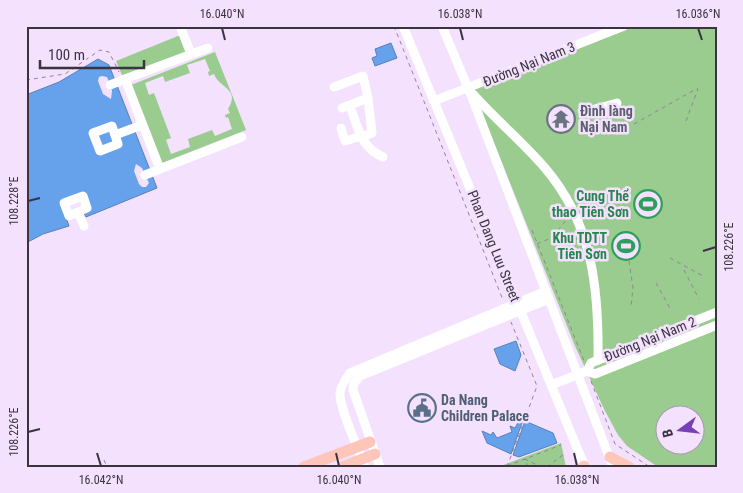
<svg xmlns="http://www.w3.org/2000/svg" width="743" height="493" viewBox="0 0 743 493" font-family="'Roboto Condensed',sans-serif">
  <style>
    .green { fill: #9acb8f; fill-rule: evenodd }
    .water { fill: #66a2eb; stroke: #5981b7 }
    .pier { fill: #f3e1fe }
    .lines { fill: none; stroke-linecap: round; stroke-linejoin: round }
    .path { stroke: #928599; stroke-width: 1; stroke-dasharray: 4 4; stroke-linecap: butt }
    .minor { stroke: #fff; stroke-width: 9 }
    .major { stroke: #fdc6b8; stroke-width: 11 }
    .ticks { fill: none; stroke: #3b343f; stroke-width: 2 }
    .labels { text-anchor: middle; stroke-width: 5; stroke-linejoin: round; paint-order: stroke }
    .street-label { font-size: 14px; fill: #3b343f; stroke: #f3e1fe }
    .worship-label { font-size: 14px; font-weight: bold; fill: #5b616d; stroke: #f3e1fe; text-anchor: start }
    .leisure-label { font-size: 14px; font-weight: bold; fill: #27864d; stroke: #f3e1fe; text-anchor: end }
    .service-label { font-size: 14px; font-weight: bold; fill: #4e5e75; stroke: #f3e1fe; text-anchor: start }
    .neatline { fill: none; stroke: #3b343f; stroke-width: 2 }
    .ticks-label { font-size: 12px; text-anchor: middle; fill: #3b343f }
  </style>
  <rect width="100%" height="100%" fill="#f3e1fe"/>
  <!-- green -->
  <g class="green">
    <path d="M630,26H717V467H658L627,446L618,435L604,409L575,346L473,90ZM666,416H696V446H666Z"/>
    <polygon points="183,34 190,51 123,77 116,61"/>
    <path d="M215,52L246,130L162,163L131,85ZM205,59L210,71L208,72L209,76L214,74C219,88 241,89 228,109L230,113L225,115L226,118L228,117L232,129L215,136L212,130L188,139L190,147L171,154L166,140L171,138L154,93L149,95L145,83L163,76L165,82L190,73L187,65Z"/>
    <polygon points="561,443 566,467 498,467"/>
  </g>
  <!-- water -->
  <g class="water">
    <polygon points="391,43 397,58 375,66 372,58 377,56 375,49"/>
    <polygon points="98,59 109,65 157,188 86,217 83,212 84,193 61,203 69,226 43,234 26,243 26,95 59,82"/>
    <polygon points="516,341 521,355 515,371 500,364 494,349"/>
    <polygon points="520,419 523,420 511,454 487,443 482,431 491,435 493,432 497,438 512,432 510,426 515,428"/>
    <polygon points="525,421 553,433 557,443 519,457 513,455"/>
  </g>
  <!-- pier -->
  <g class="pier">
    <polygon points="102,76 107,77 111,87 112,91 111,99 103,94 98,81 99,77"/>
    <polygon points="136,164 142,168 149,183 146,187 142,187 139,184 134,171"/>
  </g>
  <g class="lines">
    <!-- path -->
    <g class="path">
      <polyline points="394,26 503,300"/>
      <polyline points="26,80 65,74 100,50 109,52 119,72"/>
      <polyline points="686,121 698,89"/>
      <polyline points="634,124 698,88"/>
      <polyline points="532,230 584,361"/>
      <polyline points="553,237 567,219"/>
      <polyline points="537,244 553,237 577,239"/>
      <polyline points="670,258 705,277"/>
      <polyline points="629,261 633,288 631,307"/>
      <polyline points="684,270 699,299"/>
      <polyline points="656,283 671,310"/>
      <polyline points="591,381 615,444 650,467"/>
      <polyline points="104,460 107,467"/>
      <polyline points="507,466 561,445"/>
      <polyline points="507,467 537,386 511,322"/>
      <polyline points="528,467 525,459 541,467"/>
      <polyline points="547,467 564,454"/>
    </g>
    <!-- minor -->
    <g class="minor">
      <polyline points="180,26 191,54"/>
      <polyline points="403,26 585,467"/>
      <polyline points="442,26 473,100 613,467"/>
      <polyline points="208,48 125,79 160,169 242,137"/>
      <polyline points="110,85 125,79"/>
      <polyline points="334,87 363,76 368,98 372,133 361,137"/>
      <path d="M473,94C496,120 523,142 545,168C593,224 599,290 598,360"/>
      <polyline points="434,101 624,26"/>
      <path d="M350,106C358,127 360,147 383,157"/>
      <polyline points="342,108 368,98"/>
      <polyline points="595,109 617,103"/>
      <polygon points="112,126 118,144 100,151 93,133"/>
      <polyline points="341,128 345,141 361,136"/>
      <polyline points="115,135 142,125"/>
      <polyline points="145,175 160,169"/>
      <polyline points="78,212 69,216 64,203 83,196 87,208 78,212 84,226"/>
      <polyline points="587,371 591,363 717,312"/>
      <polyline points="551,385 587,371 595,374 717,325"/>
      <path d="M365,467C359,450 340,410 340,394C340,386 346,379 350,373L546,291"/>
      <polyline points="380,467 353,390 354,383 360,376 549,299"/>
    </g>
    <!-- major -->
    <g class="major">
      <polyline points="610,457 629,467"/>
      <polyline points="304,467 370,442"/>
      <polyline points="342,467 375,454"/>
      <polyline points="584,467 584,466"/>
    </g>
  </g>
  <!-- ticks -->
  <path class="ticks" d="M222,28L225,40M460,28L463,40M698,28L702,40M28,201L40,198M703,251L716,247M28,432L40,429M97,453L101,466M336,453L339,466M574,453L577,466"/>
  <!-- icons -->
  <defs>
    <symbol id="temple-ring" viewBox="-11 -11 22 22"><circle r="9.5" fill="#f3e1fe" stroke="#6b7280" stroke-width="1.5"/><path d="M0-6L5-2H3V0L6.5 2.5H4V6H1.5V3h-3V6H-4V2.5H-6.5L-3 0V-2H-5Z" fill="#6b7280"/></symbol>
    <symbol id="stadium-ring" viewBox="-11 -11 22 22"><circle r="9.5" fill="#f3e1fe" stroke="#2e9e5b" stroke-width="1.5"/><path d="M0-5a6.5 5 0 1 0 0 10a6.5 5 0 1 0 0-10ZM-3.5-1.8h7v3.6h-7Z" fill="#2e9e5b"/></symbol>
    <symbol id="civic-ring" viewBox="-11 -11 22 22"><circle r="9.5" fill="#f3e1fe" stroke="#5c6f8a" stroke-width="1.5"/><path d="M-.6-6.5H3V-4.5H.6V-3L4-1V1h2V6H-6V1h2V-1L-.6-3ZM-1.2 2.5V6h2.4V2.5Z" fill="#5c6f8a"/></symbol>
  </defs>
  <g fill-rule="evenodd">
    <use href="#temple-ring" x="545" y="103" width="32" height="32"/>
    <use href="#stadium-ring" x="632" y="188" width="32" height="32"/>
    <use href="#stadium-ring" x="610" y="230" width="32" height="32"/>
    <use href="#civic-ring" x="406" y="392" width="32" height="32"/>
  </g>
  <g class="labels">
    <!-- street labels -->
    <g class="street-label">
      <text transform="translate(529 64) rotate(-22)" y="5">Đường Nại Nam 3</text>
      <text transform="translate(494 246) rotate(68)" y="5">Phan Dang Luu Street</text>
      <text transform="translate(650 339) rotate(-22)" y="5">Đường Nại Nam 2</text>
    </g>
    <!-- worship labels -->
    <g class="worship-label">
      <text x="580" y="116">Đình làng<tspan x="580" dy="16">Nại Nam</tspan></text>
    </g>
    <!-- leisure labels -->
    <g class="leisure-label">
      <text x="629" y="201">Cung Thể<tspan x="629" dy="16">thao Tiên Sơn</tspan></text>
      <text x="607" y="243">Khu TDTT<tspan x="607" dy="16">Tiên Sơn</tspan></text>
    </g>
    <!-- service labels -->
    <g class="service-label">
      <text x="441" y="405">Da Nang<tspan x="441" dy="16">Children Palace</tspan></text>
    </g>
  </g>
  <!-- border -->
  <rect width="743" height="493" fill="none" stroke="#f3e1fe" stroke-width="55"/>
  <!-- north arrow -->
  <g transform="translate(680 430) rotate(255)"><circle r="24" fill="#f3e1fe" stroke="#a99cb2"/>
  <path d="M0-4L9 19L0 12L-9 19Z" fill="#7740b7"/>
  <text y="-8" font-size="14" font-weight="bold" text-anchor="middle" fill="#3b343f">B</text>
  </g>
  <!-- scale -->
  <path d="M40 60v8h104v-8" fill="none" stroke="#3b343f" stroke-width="2.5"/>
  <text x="48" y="60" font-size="15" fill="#3b343f" stroke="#f3e1fe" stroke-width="4" paint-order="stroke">100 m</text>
  <rect x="28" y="28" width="688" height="438" class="neatline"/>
  <g class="ticks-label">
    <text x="222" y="18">16.040°N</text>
    <text x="460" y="18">16.038°N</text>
    <text x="698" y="18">16.036°N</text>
    <text transform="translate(14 201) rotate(-90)" y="4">108.228°E</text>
    <text transform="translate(729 247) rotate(-90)" y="4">108.226°E</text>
    <text transform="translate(14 432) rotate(-90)" y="4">108.226°E</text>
    <text x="101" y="484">16.042°N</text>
    <text x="339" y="484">16.040°N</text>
    <text x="577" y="484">16.038°N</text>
  </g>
</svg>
